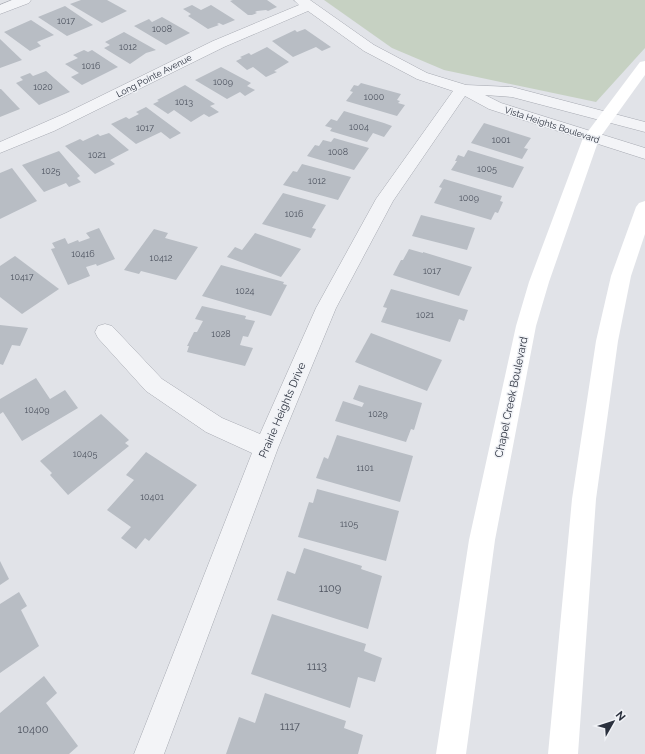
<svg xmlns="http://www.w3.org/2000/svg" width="645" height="754" viewBox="0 0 645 754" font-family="Raleway,sans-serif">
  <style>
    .green { fill: #c6d1c2 }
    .building { fill: #b8bdc4 }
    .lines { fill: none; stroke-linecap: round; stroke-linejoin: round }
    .minor-casing { stroke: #a7aab2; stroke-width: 1 }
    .minor { fill: #f3f4f7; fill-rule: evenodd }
    .secondary { fill: #fff; fill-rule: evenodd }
    .labels { text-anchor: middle; stroke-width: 3; stroke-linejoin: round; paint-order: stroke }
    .number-label { font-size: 9px; fill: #4e5460 }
    .far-street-label { font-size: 9px; fill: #2b313e; stroke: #f0f2f6 }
    .street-label { font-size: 11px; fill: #2b313e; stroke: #f0f2f6 }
    .near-number-label { font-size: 11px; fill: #4e5460 }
  </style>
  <rect width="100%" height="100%" fill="#e1e3e8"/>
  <!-- green -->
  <polygon class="green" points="324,0 645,0 645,48 596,102 444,70 392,48"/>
  <!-- building -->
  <g class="building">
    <polygon points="81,0 107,0 127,11 102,23 70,4"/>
    <polygon points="233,0 267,0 277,7 268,11 266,10 257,11 255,12 257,13 252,15 248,15 230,1"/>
    <polygon points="192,5 201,10 211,5 235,20 223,25 219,23 217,24 219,25 208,29 188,16 191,14 183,9"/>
    <polygon points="65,6 93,25 67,36 38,17"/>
    <polygon points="162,17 190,33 166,45 134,26 149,19 152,22"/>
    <polygon points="31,20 54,35 37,42 41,46 30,51 4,32"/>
    <polygon points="305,29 331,47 322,51 316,47 293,57 272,41 295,30 297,32"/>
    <polygon points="124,32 156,50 146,53 130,64 104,48 110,45 105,42"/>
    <polygon points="0,39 22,60 0,68"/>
    <polygon points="267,47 289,62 274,71 277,72 266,77 253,67 247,70 236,61 242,58 240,57 249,53 251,55"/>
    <polygon points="84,50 88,52 92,50 118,67 82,85 71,77 79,73 65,64 78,58 73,55"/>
    <polygon points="221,67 251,83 247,86 255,90 245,96 240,92 227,99 195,80"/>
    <polygon points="46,71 70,92 39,105 16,83 23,80 20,77 30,73 33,76"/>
    <polygon points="361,83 401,94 397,100 400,101 398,103 405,105 397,116 346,101 353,92 350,91 354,85 358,86"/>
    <polygon points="185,85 215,104 210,106 219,112 209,117 204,114 191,122 174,110 168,114 153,104 159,101 157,100"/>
    <polygon points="0,89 1,89 20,109 0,117"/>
    <polygon points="146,107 181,133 170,139 161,132 136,144 111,124 126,117 129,119 139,114 136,112"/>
    <polygon points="344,111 384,123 392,126 384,137 373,133 367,142 330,131 332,128 325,126 331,119 337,121"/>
    <polygon points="484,123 531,138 524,148 528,149 522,159 471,143"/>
    <polygon points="109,133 129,150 110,160 115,164 95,174 65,146 80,139 83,141 98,134 100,136"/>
    <polygon points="334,138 369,148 354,170 307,156 315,145 319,146 323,140 331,142"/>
    <polygon points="468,150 524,167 513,188 451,170 457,161 455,161 458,155 464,157"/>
    <polygon points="59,151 80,176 77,178 81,182 69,187 66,183 44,192 22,165"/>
    <polygon points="302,164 351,177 338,200 283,185 293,171 297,172"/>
    <polygon points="12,168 37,201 0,219 0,173"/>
    <polygon points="444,179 502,196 500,201 503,202 498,213 495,212 491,220 434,203 442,188 439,187"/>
    <polygon points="283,193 326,205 312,228 316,229 311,238 262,224"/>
    <polygon points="421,215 475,228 467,250 412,236"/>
    <polygon points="99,228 115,259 97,266 96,264 86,267 90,276 68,285 51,249 55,248 52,243 65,238 68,244 78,240 79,242 90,238 86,233"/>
    <polygon points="154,229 168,233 165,238 198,247 176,280 141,271 139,274 124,270"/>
    <polygon points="255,233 301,249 281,277 227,257 235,247 242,250"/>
    <polygon points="409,249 423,253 423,252 472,267 459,296 393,275 401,260 403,260"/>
    <polygon points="15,256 59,289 22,314 0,297 0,266"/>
    <polygon points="221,265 284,282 283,284 287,285 271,316 202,296"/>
    <polygon points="391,289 468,310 464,321 459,319 450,342 381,322 387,308 383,307"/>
    <polygon points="202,306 246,316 245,319 255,321 248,337 243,336 240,345 253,348 245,366 187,352 189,346 187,346 194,332 197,332 203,321 195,319"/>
    <polygon points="0,325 28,328 20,346 12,345 3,365 0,364"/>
    <polygon points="371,333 442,360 427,391 355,362"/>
    <polygon points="36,378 50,399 65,390 78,408 22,441 3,412 0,414 0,399"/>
    <polygon points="359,385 422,403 414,430 411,429 406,442 335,421 343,401 362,407 364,403 353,399"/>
    <polygon points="101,414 129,440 125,443 129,446 68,495 50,475 52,473 40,461"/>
    <polygon points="337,435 413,456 400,502 316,478 324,457 328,459"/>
    <polygon points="146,452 197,485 149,541 145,538 136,549 121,538 131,527 107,510 134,480 126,475"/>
    <polygon points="317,489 399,511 386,561 298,537 309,502 313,503"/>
    <polygon points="304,548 362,566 361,569 382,576 368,629 277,600 287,571 295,574"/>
    <polygon points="0,561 9,579 0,585"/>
    <polygon points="19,592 27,606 21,610 39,646 0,673 0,604"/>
    <polygon points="272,614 366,644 364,651 382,658 375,682 358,677 350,708 251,674"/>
    <polygon points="44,676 57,693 46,703 78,746 69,754 0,754 0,713"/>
    <polygon points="265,693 346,721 344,728 363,735 358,754 226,754 239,717 255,723"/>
  </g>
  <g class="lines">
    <defs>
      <g id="minor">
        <polygon points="12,0 31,0 29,3 0,14 0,5"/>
        <polygon points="294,0 310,0 374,45 427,73 466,85 512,87 645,122 645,132 512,97 485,95 501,103 645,148 645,159 489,109 465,96 393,201 336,308 278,448 164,754 134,754 252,453 206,432 146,391 98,338 95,332 98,326 105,324 112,326 162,379 222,418 260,434 316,308 376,199 453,91 417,79 364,51 308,11 224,47 54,131 0,153 0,142 66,113 213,41 299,5"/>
      </g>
    </defs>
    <!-- minor casing -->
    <use href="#minor" class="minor-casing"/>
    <!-- minor -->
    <use href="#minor" class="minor"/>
    <!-- secondary -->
    <g class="secondary">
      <polygon points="645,61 645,75 599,139 549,282 536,326 495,540 466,754 436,754 469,540 516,326 529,282 583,138 640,62"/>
      <polygon points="645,201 645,234 631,276 618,341 596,499 578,754 548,754 572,499 596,341 611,276 636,207 639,203"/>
    </g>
  </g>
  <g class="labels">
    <!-- number labels -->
    <g class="number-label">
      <text x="66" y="24">1017</text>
      <text x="162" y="32">1008</text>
      <text x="128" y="50">1012</text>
      <text x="91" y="69">1016</text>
      <text x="223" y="85">1009</text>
      <text x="43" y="90">1020</text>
      <text x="374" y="100">1000</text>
      <text x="184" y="105">1013</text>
      <text x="359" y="130">1004</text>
      <text x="145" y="131">1017</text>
      <text x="501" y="143">1001</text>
      <text x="338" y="155">1008</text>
      <text x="97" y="158">1021</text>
      <text x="487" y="172">1005</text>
      <text x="51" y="174">1025</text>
      <text x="317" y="184">1012</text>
      <text x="469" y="201">1009</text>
      <text x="294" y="217">1016</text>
      <text x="83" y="257">10416</text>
      <text x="161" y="261">10412</text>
      <text x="432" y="274">1017</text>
      <text x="22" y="280">10417</text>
      <text x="245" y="294">1024</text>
      <text x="425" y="318">1021</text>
      <text x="221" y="337">1028</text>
      <text x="37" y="413">10409</text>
      <text x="378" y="417">1029</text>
      <text x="85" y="457">10405</text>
      <text x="365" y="471">1101</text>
      <text x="152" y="500">10401</text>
      <text x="349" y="527">1105</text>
    </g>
    <!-- far-street labels -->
    <g class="far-street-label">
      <text transform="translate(154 76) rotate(-27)" y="3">Long Pointe Avenue</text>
      <text transform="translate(552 125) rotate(18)" y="3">Vista Heights Boulevard</text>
    </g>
    <!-- street labels -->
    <g class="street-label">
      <text transform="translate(511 397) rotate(-78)" y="4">Chapel Creek Boulevard</text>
      <text transform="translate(282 410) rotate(-67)" y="4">Prairie Heights Drive</text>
    </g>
    <!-- near-number labels -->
    <g class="near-number-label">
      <text x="330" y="592">1109</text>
      <text x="317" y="670">1113</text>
      <text x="290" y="730">1117</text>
      <text x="33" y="733">10400</text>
    </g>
  </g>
  <!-- north arrow -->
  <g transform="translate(613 722) rotate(51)" stroke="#f0f2f6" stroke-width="3" paint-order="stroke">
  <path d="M0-3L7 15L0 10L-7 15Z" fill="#2b313e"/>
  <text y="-6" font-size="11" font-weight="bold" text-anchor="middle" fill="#2b313e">N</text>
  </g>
</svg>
